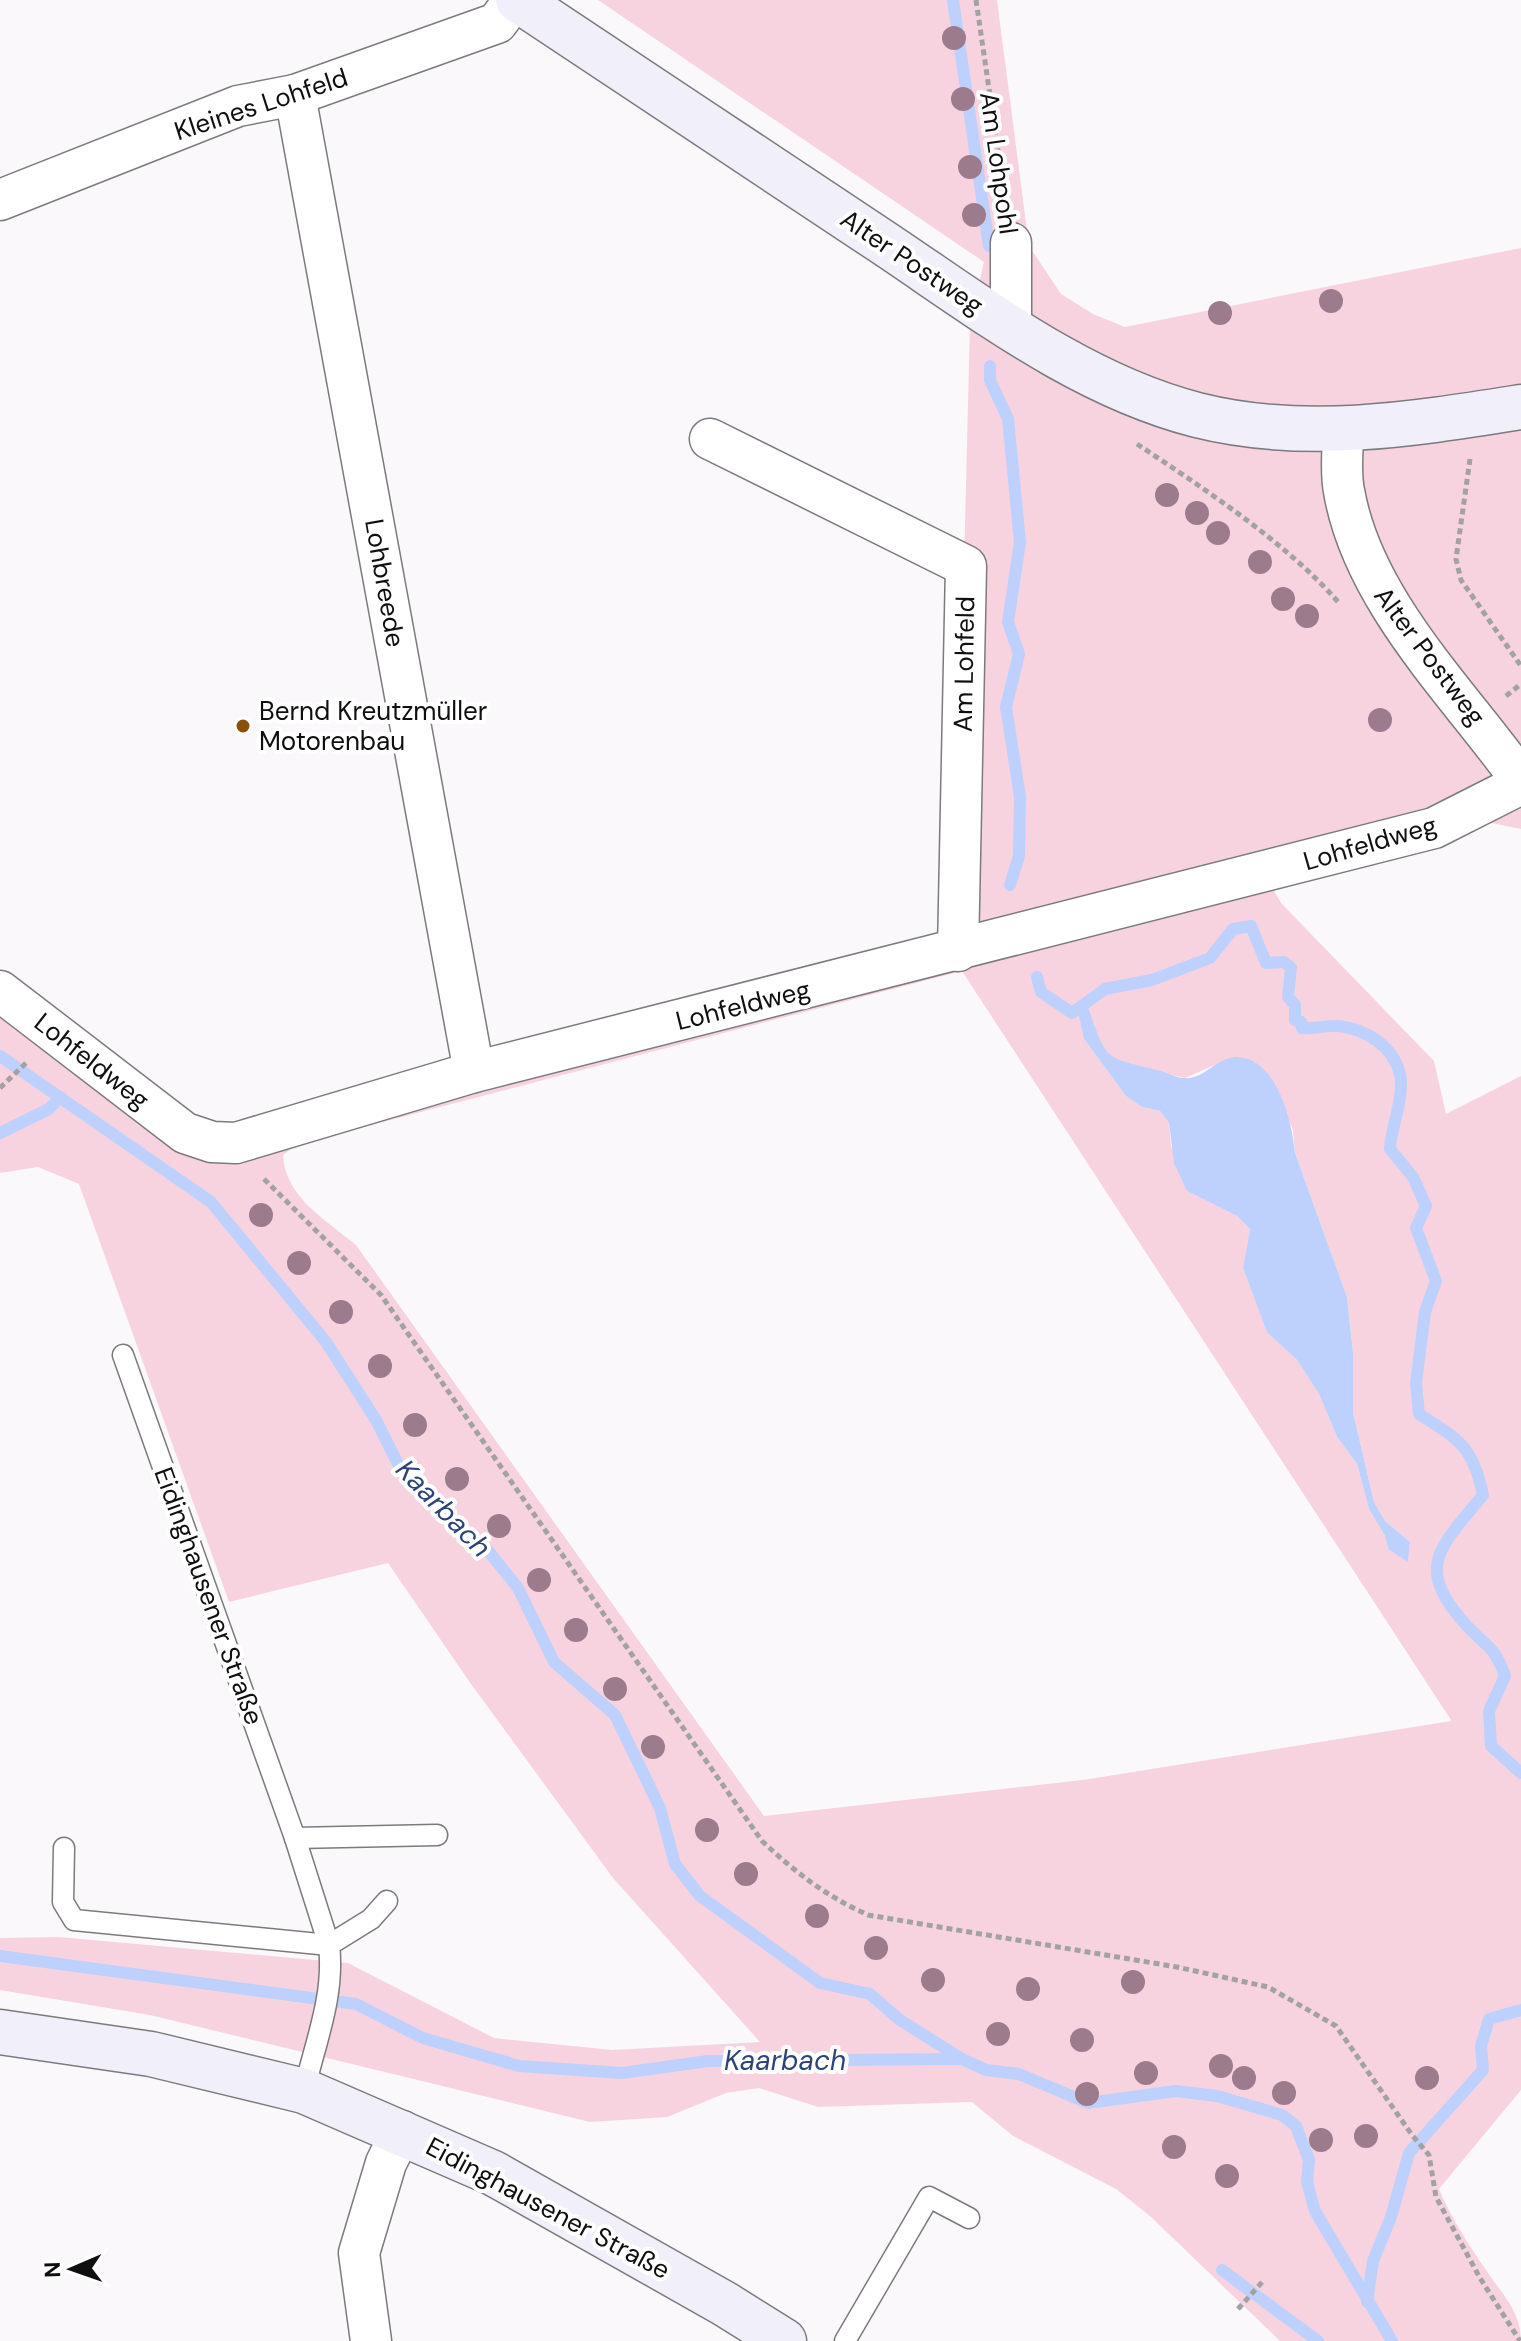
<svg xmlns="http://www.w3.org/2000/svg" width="1521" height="2341" viewBox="0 0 1521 2341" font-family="'DM Sans',sans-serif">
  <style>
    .green { fill: #f7d3e0; fill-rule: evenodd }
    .water { fill: #bdd1fc }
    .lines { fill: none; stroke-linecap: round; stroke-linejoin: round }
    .stream { stroke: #bdd1fc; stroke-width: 12 }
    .lane-casing { stroke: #7c7a7d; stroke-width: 23 }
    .street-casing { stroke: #7c7a7d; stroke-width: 43 }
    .secondary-casing { stroke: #7c7a7d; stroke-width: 47 }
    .path { stroke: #a2a1a3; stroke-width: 5; stroke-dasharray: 6 4; stroke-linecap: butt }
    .lane { stroke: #fff; stroke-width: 20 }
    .street { stroke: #fff; stroke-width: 40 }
    .secondary { stroke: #f0effa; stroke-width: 44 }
    .tree { fill: #9c7b8c }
    .poi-dot { fill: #8a4f09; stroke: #fff; stroke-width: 3 }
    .labels { text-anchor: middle; stroke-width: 8; stroke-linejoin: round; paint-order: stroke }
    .street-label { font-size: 26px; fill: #0f0f10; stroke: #fff }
    .poi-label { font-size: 26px; fill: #0f0f10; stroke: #fff; text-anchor: start }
    .water-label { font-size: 28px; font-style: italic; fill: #2d4479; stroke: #fff }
  </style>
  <rect width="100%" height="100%" fill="#faf8fb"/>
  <!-- green -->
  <path class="green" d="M598,0H997L1029,246L1061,294L1093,314L1125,327L1521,248V829L1482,821L1273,889L1281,903L1434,1061L1446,1114L1521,1076V2090L1439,2189C1450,2216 1469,2245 1486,2270C1502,2294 1521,2311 1521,2341H1280L1150,2216L1116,2189L1013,2136L972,2102L818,2107L759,2088L726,2093L667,2117L590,2122L150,2015L0,1990V1938L59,1937L348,1963L494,2038L612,2050L760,2042L613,1878L471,1684L388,1563L229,1602L79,1184L38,1167L0,1173V975L194,1120L237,1126L955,933L970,323L984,262ZM962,971L1451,1720V1721L1083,1780L764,1816L356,1245C326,1220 285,1197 283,1155L298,1144ZM1094,1023L1096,1038L1110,1056L1132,1066L1185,1078L1234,1057L1283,1108L1293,1130L1295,1153L1347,1297L1353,1352V1412L1374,1502L1385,1521L1410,1542L1408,1559L1388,1549L1385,1536L1369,1509L1357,1464L1337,1437L1319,1394L1297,1360L1267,1331L1243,1268L1250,1229L1237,1216L1187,1191L1171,1146L1169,1123L1160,1111L1142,1107L1126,1096L1084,1039Z"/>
  <!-- water -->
  <path class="water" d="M1087,1005C1108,1062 1101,1056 1161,1071C1168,1073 1177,1078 1184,1078C1203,1080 1217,1058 1235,1057C1277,1056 1292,1122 1295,1153L1347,1297L1353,1352V1412L1374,1502L1385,1521L1410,1542L1408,1562L1388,1549L1385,1536L1369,1509L1357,1464L1337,1437L1319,1394L1297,1360L1267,1332L1243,1268L1250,1229L1237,1216L1187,1191L1174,1163L1169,1123L1160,1111L1142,1107L1126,1096L1084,1039L1078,1011Z"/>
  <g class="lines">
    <!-- stream -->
    <g class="stream">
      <polyline points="953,0 989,246"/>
      <polyline points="990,366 990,380 1008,419 1020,542 1008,622 1019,654 1006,707 1020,797 1019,856 1010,885"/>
      <path d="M1037,977L1041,992L1072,1013L1105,989L1152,980L1210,958L1233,929L1251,926L1266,963L1284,962L1291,968L1288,997L1295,1005V1020L1301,1022L1302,1028C1316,1029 1328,1025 1339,1026C1366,1029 1393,1046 1400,1074C1405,1097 1391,1126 1390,1149L1413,1177L1426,1206L1416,1228L1436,1281L1425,1312L1416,1383L1419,1414C1460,1440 1473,1447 1483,1495C1439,1549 1413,1567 1468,1627C1488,1648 1495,1647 1505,1676L1489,1711L1491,1746L1521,1773"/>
      <polyline points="0,1056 211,1202 326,1342 376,1420 404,1476 455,1526 482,1543 518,1588 554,1662 615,1715 660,1808 675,1864 700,1896 820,1983 870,1994 900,2020 962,2059"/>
      <polyline points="0,1133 49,1109 60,1097"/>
      <polyline points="0,1956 356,2004 423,2038 519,2066 622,2073 708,2061 962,2059 986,2070 1019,2074 1088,2103 1176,2091 1217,2096 1282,2115 1296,2126 1309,2160 1307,2182 1315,2211 1392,2341"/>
      <polyline points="1222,2270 1318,2341"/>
      <polyline points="1367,2302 1373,2261 1391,2217 1409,2153 1483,2070 1481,2046 1489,2019 1521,2010"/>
    </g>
    <defs>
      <g id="lane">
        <path d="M123,1355L295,1838L329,1945C335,1996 315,2043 304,2091"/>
        <polyline points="295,1838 437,1835"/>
        <polyline points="64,1848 63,1902 74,1920 329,1945 371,1919 387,1901"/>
        <polyline points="845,2341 929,2197 969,2218"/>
      </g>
      <g id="street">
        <polyline points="295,95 474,1072"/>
        <polyline points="0,200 238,106 295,95 497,23 514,0"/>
        <polyline points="1011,243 1011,328"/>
        <path d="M1343,430C1343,450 1340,472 1344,491C1363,601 1458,692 1521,780"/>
        <polyline points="710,439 966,566 958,951"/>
        <polyline points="0,991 185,1133 212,1142 236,1143 474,1072 1434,828 1521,784"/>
        <polyline points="371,2341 359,2253 386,2163 402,2131"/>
      </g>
      <g id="secondary">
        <path d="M518,0C639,80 760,161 881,241C980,307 1080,385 1197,415C1304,442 1414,424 1521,407"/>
        <polyline points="0,2032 151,2054 304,2091 493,2173 725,2304 784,2341"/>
      </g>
    </defs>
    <!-- lane casing -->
    <use href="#lane" class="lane-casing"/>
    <!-- street casing -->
    <use href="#street" class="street-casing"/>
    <!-- secondary casing -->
    <use href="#secondary" class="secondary-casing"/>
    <!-- path -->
    <g class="path">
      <polyline points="976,0 1006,205"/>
      <path d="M1137,444C1203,488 1287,543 1339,603"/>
      <polyline points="1470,459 1456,559 1461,580 1521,666"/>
      <polyline points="1506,696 1521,684"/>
      <polyline points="0,1088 28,1061"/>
      <path d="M264,1179L381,1295L762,1841C796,1873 826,1896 868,1915L1177,1967L1268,1987L1336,2026L1412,2135L1429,2155L1436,2197L1480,2278L1520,2341"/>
      <polyline points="1238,2309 1264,2280"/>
    </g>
    <!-- lane -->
    <use href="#lane" class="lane"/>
    <!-- street -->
    <use href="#street" class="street"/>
    <!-- secondary -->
    <use href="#secondary" class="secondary"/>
  </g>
  <!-- trees -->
  <g class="tree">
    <circle cx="954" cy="38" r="12"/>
    <circle cx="963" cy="99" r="12"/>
    <circle cx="970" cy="167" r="12"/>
    <circle cx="974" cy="215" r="12"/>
    <circle cx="1331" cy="301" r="12"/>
    <circle cx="1220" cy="313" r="12"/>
    <circle cx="1167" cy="495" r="12"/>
    <circle cx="1197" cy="513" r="12"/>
    <circle cx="1218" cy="533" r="12"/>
    <circle cx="1260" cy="562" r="12"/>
    <circle cx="1283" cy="599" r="12"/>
    <circle cx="1307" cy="616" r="12"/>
    <circle cx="1380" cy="720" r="12"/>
    <circle cx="261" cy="1215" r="12"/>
    <circle cx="299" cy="1263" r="12"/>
    <circle cx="341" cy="1312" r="12"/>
    <circle cx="380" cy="1366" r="12"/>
    <circle cx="415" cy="1425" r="12"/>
    <circle cx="457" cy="1479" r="12"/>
    <circle cx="499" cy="1526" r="12"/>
    <circle cx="539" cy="1580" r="12"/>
    <circle cx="576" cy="1630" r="12"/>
    <circle cx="615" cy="1689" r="12"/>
    <circle cx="653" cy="1747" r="12"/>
    <circle cx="707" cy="1830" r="12"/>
    <circle cx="746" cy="1874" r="12"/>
    <circle cx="817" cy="1916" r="12"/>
    <circle cx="876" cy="1948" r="12"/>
    <circle cx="933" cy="1980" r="12"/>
    <circle cx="1133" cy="1982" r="12"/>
    <circle cx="1028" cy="1989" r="12"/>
    <circle cx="998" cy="2034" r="12"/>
    <circle cx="1082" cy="2040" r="12"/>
    <circle cx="1221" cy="2066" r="12"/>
    <circle cx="1146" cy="2073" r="12"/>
    <circle cx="1244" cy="2078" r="12"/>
    <circle cx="1427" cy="2078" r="12"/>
    <circle cx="1284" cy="2093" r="12"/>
    <circle cx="1087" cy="2094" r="12"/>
    <circle cx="1366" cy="2136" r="12"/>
    <circle cx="1321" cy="2140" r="12"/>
    <circle cx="1174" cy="2147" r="12"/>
    <circle cx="1227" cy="2176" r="12"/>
  </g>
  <!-- markers -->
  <circle class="poi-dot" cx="243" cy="726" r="8"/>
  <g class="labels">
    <!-- street labels -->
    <g class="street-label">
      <text transform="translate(261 104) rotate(-18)" y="9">Kleines Lohfeld</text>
      <text transform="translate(999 163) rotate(82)" y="9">Am Lohpohl</text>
      <text transform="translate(912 262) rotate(34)" y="9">Alter Postweg</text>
      <text transform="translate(385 583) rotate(80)" y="9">Lohbreede</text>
      <text transform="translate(1430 656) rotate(53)" y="9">Alter Postweg</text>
      <text transform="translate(964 664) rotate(-89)" y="9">Am Lohfeld</text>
      <text transform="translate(1370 843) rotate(-16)" y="9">Lohfeldweg</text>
      <text transform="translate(743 1005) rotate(-14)" y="9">Lohfeldweg</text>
      <text transform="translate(92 1061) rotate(38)" y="9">Lohfeldweg</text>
      <text transform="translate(209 1596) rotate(70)" y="9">Eidinghausener Straße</text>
      <text transform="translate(548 2208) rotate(28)" y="9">Eidinghausener Straße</text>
    </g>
    <!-- poi labels -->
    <g class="poi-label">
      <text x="259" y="720">Bernd Kreutzmüller<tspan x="259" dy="30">Motorenbau</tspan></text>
    </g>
    <!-- water labels -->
    <g class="water-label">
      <text transform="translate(444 1508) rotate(46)" y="10">Kaarbach</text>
      <text x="785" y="2070">Kaarbach</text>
    </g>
  </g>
  <!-- north arrow -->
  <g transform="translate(72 2269) rotate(268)" stroke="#ffffff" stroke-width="6" paint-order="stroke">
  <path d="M0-6L14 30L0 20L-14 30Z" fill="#0f0f10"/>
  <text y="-12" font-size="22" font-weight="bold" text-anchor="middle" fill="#0f0f10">N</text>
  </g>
</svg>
